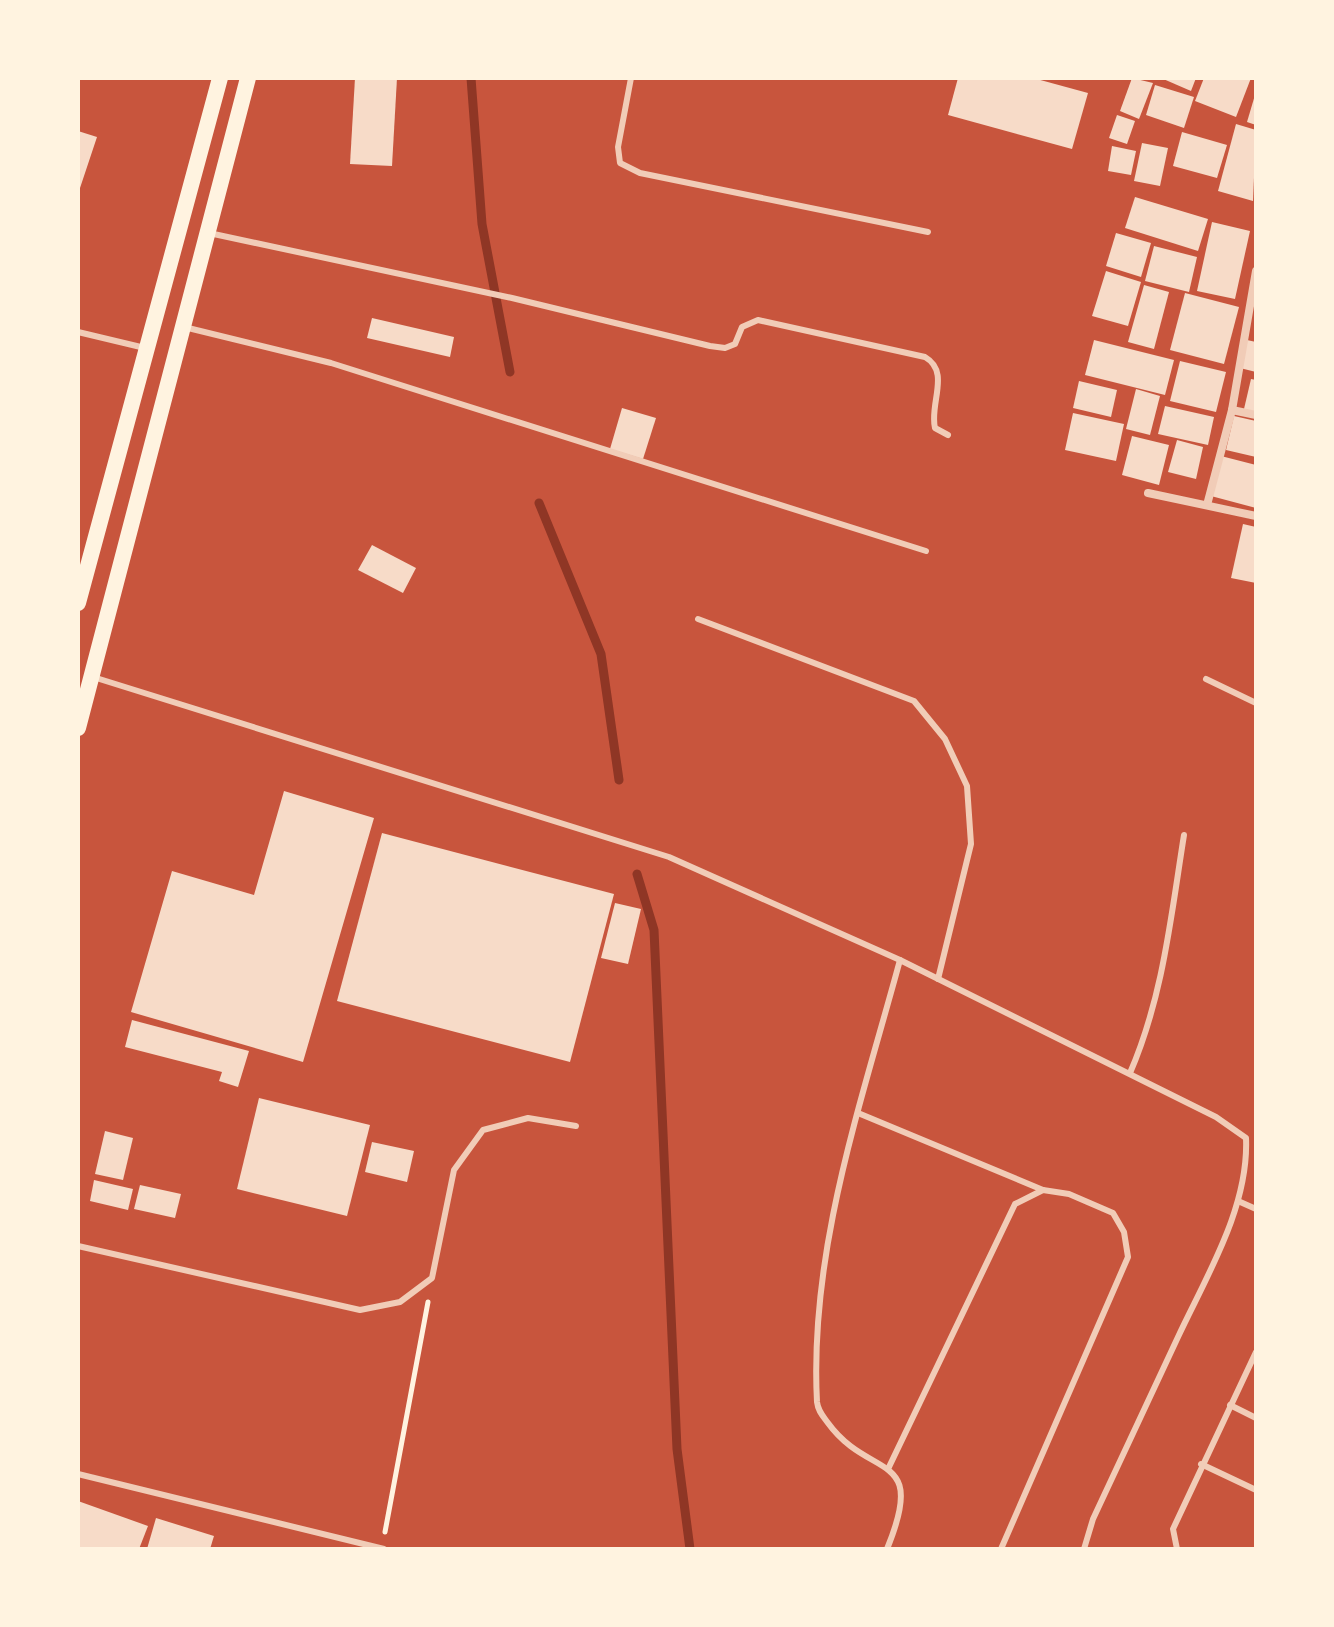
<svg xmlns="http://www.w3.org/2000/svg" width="1334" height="1627" viewBox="0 0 1334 1627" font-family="'Zilla Slab',serif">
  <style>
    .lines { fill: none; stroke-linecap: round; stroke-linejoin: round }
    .stream { stroke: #8f3625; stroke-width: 9 }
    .building { fill: #f7dbc8 }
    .path { stroke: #fff3e0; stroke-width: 5 }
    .service { stroke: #f1ccb7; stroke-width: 6 }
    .minor { stroke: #f1ccb7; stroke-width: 8 }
    .secondary { stroke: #fff3e0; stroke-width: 16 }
  </style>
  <rect width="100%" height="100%" fill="#c8553d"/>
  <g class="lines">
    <!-- stream -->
    <g class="stream">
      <polyline points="471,78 482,224 510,372"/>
      <polyline points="539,503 601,654 619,780"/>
      <polyline points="637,874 654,930 677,1449 690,1549"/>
    </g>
  </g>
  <!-- building -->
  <g class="building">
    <polygon points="355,78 397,78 392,166 350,164"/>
    <polygon points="958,78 1033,78 1088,93 1072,149 948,115"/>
    <polygon points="1132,78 1153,83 1139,119 1120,111"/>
    <polygon points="1161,78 1196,78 1191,91"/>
    <polygon points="1204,78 1251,78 1236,117 1195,101"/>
    <polygon points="1155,85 1194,97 1184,128 1146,115"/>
    <polygon points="1255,95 1256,96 1256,125 1247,122"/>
    <polygon points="1117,115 1135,121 1127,144 1109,138"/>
    <polygon points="1236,124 1256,130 1253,201 1218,191"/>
    <polygon points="78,131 97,137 79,191 78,191"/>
    <polygon points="1182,132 1227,145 1217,178 1173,166"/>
    <polygon points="1142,143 1168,148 1160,186 1134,181"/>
    <polygon points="1112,146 1136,151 1131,175 1108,171"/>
    <polygon points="1135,197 1208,219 1198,251 1125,228"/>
    <polygon points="1212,222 1250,231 1235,299 1197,291"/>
    <polygon points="1116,233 1151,243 1141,277 1106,266"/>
    <polygon points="1154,246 1197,257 1189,292 1145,281"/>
    <polygon points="1106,271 1141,282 1128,326 1092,316"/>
    <polygon points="1144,285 1169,292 1154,349 1128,342"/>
    <polygon points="1185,293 1239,307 1224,364 1170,350"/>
    <polygon points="372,318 454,337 450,357 367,338"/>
    <polygon points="1094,340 1174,360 1165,395 1085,375"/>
    <polygon points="1247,340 1256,342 1256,372 1240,368"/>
    <polygon points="1180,361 1226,372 1216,412 1170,401"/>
    <polygon points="1251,379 1256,380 1256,412 1244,409"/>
    <polygon points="1079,381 1117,390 1111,417 1073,408"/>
    <polygon points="1136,389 1160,396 1150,435 1126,429"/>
    <polygon points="1165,406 1214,417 1208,445 1158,434"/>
    <polygon points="622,408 656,418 643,459 610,449"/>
    <polygon points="1073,413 1124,424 1116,461 1065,450"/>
    <polygon points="1234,416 1256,421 1256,457 1226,450"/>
    <polygon points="1132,436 1169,445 1159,485 1122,475"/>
    <polygon points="1177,440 1203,447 1196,479 1168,472"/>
    <polygon points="1221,456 1256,465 1256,508 1211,496"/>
    <polygon points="1243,524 1256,527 1256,583 1231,578"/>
    <polygon points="372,545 416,568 403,593 358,570"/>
    <polygon points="284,791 374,818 303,1062 131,1012 172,871 254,895"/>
    <polygon points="382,833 614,894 570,1062 337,1001"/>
    <polygon points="615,903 641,909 628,964 601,958"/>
    <polygon points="132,1020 249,1051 238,1087 219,1081 222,1072 125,1047"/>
    <polygon points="259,1098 370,1125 347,1216 237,1189"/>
    <polygon points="105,1131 133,1138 123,1180 95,1174"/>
    <polygon points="372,1142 414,1151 407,1182 365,1172"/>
    <polygon points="94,1180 133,1189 128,1210 90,1201"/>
    <polygon points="140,1185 181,1194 175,1218 134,1209"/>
    <polygon points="78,1501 148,1526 139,1549 78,1549"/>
    <polygon points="156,1518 214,1536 210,1549 147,1549"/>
  </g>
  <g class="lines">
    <!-- path -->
    <polyline class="path" points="385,1532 428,1302"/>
    <!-- service -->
    <g class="service">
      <polyline points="631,78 618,147 620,163 640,173 928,232"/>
      <path d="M209,233L512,298L710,346L725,348L735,344L742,327L758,320L925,357C951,372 929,404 935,428L948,435"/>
      <polyline points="184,327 331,363 926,551"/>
      <polyline points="78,332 145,348"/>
      <polyline points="698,619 914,701 945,739 967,786 971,844 938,979"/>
      <path d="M93,677L669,857L900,960L1216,1117L1246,1138C1249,1207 1207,1275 1178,1337C1149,1398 1121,1459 1093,1519L1084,1549"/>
      <polyline points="1206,679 1256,703"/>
      <path d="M1130,1073C1163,997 1171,916 1184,835"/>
      <polyline points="858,1113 1043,1190"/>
      <polyline points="1238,1201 1256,1209"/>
      <polyline points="78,1246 360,1310 400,1302 432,1278 454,1170 483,1130 528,1118 576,1126"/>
      <polyline points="1230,1405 1256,1418"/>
      <polyline points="1201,1464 1256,1490"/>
      <polyline points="889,1467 1015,1204 1043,1190 1069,1194 1113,1213 1124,1232 1128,1257 1001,1549"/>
      <polyline points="78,1474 384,1549"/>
      <path d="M887,1549C928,1449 870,1481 828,1423C823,1416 818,1411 817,1402C809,1251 861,1104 900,960"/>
      <polyline points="1177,1549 1173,1529 1256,1352"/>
    </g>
    <!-- minor -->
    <g class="minor">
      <polyline points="1232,410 1256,415"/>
      <polyline points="1148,493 1256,516"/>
      <polyline points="1207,505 1232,410 1256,271"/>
    </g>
    <!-- secondary -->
    <g class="secondary">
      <polyline points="78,603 220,78"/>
      <polyline points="78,728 248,78"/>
    </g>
  </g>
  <!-- border -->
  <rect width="1334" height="1627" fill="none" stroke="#fff3e0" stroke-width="160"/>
</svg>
